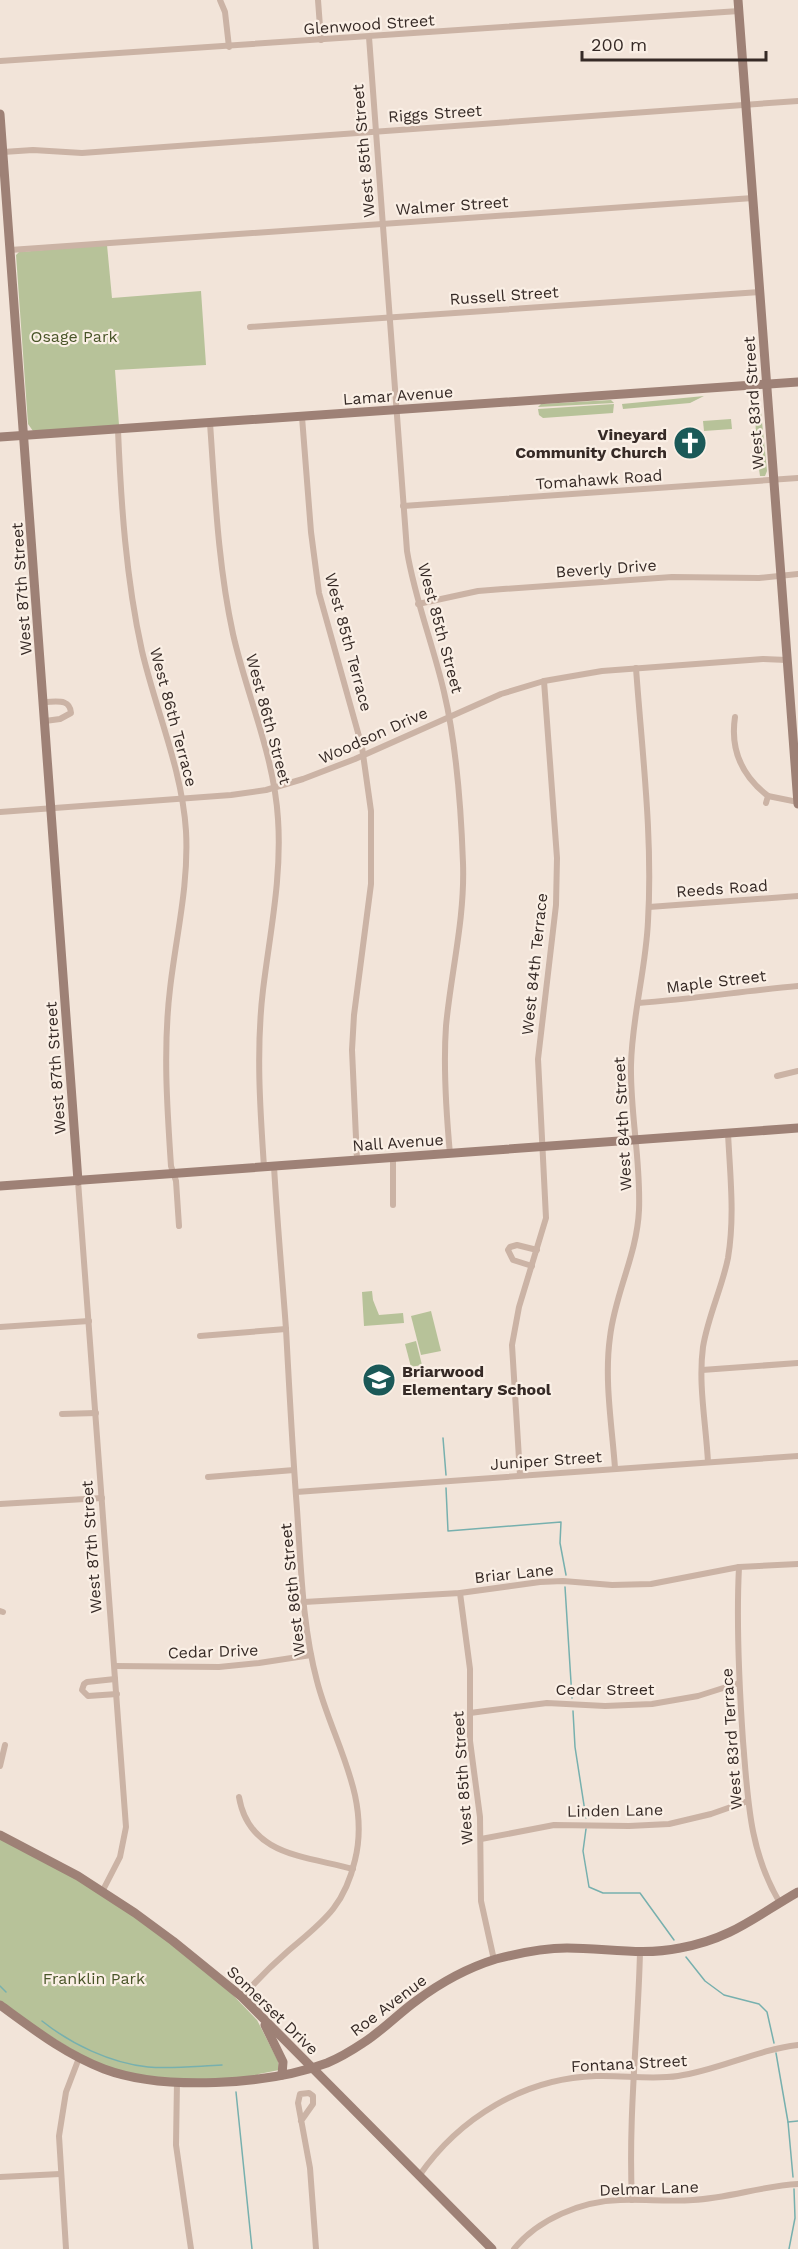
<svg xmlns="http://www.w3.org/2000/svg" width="798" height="2249" viewBox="0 0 798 2249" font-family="'Work Sans',sans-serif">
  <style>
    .green { fill: #b7c299 }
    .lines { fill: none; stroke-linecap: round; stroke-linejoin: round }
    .stream { stroke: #77b0ae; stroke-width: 1.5 }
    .street { stroke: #cbb3a5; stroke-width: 6 }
    .secondary { stroke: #9e8176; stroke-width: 9 }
    .labels { text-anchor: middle; stroke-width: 4.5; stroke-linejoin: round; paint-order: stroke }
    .street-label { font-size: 16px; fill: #362a26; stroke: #faefe5 }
    .park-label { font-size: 16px; fill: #495529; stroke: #faefe5 }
    .poi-label { font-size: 16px; font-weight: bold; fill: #362a26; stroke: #faefe5; text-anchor: end }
  </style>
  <rect width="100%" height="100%" fill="#f2e4d9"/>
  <!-- green -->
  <g class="green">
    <polygon points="107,245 112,298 201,291 206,365 115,370 119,425 33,431 28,424 16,255 19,252"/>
    <polygon points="704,396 690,403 623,409 622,404"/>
    <polygon points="611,400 614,403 538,407 541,404"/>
    <polygon points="614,404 613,413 543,418 539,415 538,409"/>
    <path d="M761,412L767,471L765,476H760L759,469L764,467L761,436L756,431C755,425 756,417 761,412Z"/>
    <polygon points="731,419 732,429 704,431 703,421"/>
    <polygon points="372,1291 373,1300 379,1315 403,1313 404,1323 364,1326 362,1292"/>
    <polygon points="431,1311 441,1351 421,1355 411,1316"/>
    <polygon points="416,1341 422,1365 411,1367 405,1344"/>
    <polygon points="0,1835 135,1913 230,1992 257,2020 278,2061 279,2070 259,2074 250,2080 177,2081 104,2069 0,2005"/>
  </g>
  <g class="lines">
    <!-- stream -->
    <g class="stream">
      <polyline points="443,1438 446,1475"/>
      <polyline points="446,1488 448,1531 561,1522 560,1543 566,1575"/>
      <polyline points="565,1587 572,1698"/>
      <polyline points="573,1711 575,1747 586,1818"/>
      <polyline points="586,1829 583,1851 589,1887 603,1893 640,1893 674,1940"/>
      <polyline points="686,1957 705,1981 724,1995 759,2004 767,2012 774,2043"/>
      <polyline points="0,1986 6,1992"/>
      <path d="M42,2021C71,2044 110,2063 148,2067C172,2069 198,2066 222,2065"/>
      <polyline points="776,2053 788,2122"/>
      <polyline points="236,2092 252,2249"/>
      <polyline points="793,2177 788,2122 798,2121"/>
      <polyline points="789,2249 795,2218 794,2189"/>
    </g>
    <!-- street -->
    <g class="street">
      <polyline points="220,0 225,12 229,47"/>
      <polyline points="318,0 321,40"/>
      <path d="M369,37L407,551C415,600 433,644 444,692C457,747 461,806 463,863C465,919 451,972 446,1026C443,1069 446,1111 450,1154"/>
      <polyline points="0,61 739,11"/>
      <polyline points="3,152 33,150 82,153 798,101"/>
      <polyline points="10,250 753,198"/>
      <polyline points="250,327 760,292"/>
      <polyline points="302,417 311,532 319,593 362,747 371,811 371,884 354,1015 352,1050 357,1160"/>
      <path d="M210,423C215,493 218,565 233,634C247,696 274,755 278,819C282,877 270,932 263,990C256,1049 260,1108 264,1167"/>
      <path d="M118,430C121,503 126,579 142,651C156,711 182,769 186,831C189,885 176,936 170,989C163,1048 167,1107 171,1166L176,1181L179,1226"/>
      <polyline points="403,506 798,478"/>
      <polyline points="418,604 478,591 503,589 672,577 759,578 798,574"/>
      <path d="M44,702C56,702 70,698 71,713L60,719L45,721"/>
      <path d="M735,717C730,750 742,776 768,796L766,803"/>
      <polyline points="768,796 798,802"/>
      <polyline points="0,812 231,795 266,790 303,779 355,759 501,694 544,681 602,671 763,659 787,660"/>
      <polyline points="649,907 798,896"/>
      <path d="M638,1003C692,999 744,991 798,986"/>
      <polyline points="777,1076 798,1071"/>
      <polyline points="393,1157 393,1205"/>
      <polyline points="78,1181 126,1827 120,1857 102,1892"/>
      <polyline points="532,1266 513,1260 508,1250 510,1247 517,1245 537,1250"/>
      <polyline points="0,1327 89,1321"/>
      <polyline points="200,1336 286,1329"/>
      <polyline points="702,1370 798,1363"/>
      <polyline points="62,1414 96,1413"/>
      <path d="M708,1462C706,1424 698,1384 703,1347C708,1316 722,1288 728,1258C735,1216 730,1175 728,1133"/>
      <path d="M615,1468C612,1426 604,1380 610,1337C615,1293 637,1255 639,1210C641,1161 630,1113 631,1065C632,1016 646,969 648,921C653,837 642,752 636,668"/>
      <polyline points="520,1475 512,1345 519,1307 546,1218 538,1059 556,905 557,858 544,681"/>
      <polyline points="208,1477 294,1470"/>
      <polyline points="296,1492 798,1456"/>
      <polyline points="0,1504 102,1498"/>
      <path d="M739,1567C736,1626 739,1683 743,1741C748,1800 749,1851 780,1903"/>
      <polyline points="460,1593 470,1669 470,1741 480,1817 481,1901 494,1960"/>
      <polyline points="304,1602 460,1593 540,1582 563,1581 612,1585 651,1584 739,1567 798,1564"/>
      <polyline points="0,1611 3,1612"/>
      <polyline points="115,1666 219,1667 259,1663 311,1655"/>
      <polyline points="115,1679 87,1682 84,1684 82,1690 88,1696 117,1694"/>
      <polyline points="470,1713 547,1703 605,1706 652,1704 698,1696 739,1683"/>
      <polyline points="0,1766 5,1745"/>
      <path d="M239,1797C249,1856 306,1856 353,1869"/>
      <polyline points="481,1839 554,1825 629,1826 669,1824 711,1814 748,1801"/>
      <path d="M242,1997C256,1981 271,1966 287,1952C322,1922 344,1908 355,1860C371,1796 332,1740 317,1681C301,1621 301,1558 296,1496C292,1441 289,1385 286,1329C282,1274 277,1220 274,1166"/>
      <polyline points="177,2081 176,2145 191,2249"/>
      <polyline points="301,2121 313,2104 313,2096 309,2093 300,2094 298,2103 310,2168 316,2249"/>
      <path d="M419,2176C459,2118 524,2078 596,2076C623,2075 651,2080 678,2076C719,2070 756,2050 798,2045"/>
      <polyline points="0,2177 60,2174"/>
      <path d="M632,2200C628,2117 638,2035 640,1952"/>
      <polyline points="66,2249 59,2136 66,2092 79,2058"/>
      <path d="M514,2249C538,2219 582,2201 620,2200C644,2199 669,2202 693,2200C729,2198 762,2186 798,2184"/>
    </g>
    <!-- secondary -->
    <g class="secondary">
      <polyline points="738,0 798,804"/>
      <polyline points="0,114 78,1181"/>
      <polyline points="0,437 798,382"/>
      <polyline points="0,1186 798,1128"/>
      <polyline points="0,1835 78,1876 135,1913 173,1941 242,1997 492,2249"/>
      <path d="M0,2005C33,2029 65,2054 104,2069C163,2091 268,2085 327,2063C339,2058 351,2051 363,2043C382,2031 398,2014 416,2001C440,1983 467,1968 496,1959C519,1953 543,1948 567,1948C606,1948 642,1956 680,1948C731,1939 756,1916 798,1892"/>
      <polyline points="265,2025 283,2062 282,2075"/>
    </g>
  </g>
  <!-- icons -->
  <defs>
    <symbol id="church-disc" viewBox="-11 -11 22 22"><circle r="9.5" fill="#1b5958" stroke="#faefe5"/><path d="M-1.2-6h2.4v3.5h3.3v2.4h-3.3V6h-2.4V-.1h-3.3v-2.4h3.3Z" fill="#fff"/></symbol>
    <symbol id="school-disc" viewBox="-11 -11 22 22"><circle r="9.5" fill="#1b5958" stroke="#faefe5"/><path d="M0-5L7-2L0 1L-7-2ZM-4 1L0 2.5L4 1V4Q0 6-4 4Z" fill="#fff"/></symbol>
  </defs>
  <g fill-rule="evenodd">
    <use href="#church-disc" x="671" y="424" width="38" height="38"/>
    <use href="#school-disc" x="360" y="1361" width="38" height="38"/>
  </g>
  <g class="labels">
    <!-- street labels -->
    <g class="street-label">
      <text transform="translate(369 24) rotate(-4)" y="6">Glenwood Street</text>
      <text transform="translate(435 113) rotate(-4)" y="6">Riggs Street</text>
      <text transform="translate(363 151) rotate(-95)" y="6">West 85th Street</text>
      <text transform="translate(452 205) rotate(-4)" y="6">Walmer Street</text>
      <text transform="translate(504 295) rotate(-4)" y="6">Russell Street</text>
      <text transform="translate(398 395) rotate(-4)" y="6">Lamar Avenue</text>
      <text transform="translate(753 403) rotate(-94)" y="6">West 83rd Street</text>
      <text transform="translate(599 479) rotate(-4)" y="6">Tomahawk Road</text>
      <text transform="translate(606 568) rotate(-4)" y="6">Beverly Drive</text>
      <text transform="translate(21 589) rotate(-94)" y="6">West 87th Street</text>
      <text transform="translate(441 628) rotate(75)" y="6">West 85th Street</text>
      <text transform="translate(349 642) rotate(75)" y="6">West 85th Terrace</text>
      <text transform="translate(174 717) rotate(75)" y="6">West 86th Terrace</text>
      <text transform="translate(269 719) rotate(75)" y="6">West 86th Street</text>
      <text transform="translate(373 735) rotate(-24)" y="6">Woodson Drive</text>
      <text transform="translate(722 888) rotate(-4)" y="6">Reeds Road</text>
      <text transform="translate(534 964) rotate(-84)" y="6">West 84th Terrace</text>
      <text transform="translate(716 981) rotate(-7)" y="6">Maple Street</text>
      <text transform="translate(55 1068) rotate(-94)" y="6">West 87th Street</text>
      <text transform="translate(622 1124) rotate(-93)" y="6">West 84th Street</text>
      <text transform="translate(398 1142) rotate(-4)" y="6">Nall Avenue</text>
      <text transform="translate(546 1460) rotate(-4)" y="6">Juniper Street</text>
      <text transform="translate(91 1547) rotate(-94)" y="6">West 87th Street</text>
      <text transform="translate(514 1573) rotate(-6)" y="6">Briar Lane</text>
      <text transform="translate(292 1590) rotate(-96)" y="6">West 86th Street</text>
      <text transform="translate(213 1651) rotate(-2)" y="6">Cedar Drive</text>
      <text x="605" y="1695">Cedar Street</text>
      <text transform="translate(731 1739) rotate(-94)" y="6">West 83rd Terrace</text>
      <text transform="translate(462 1778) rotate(-94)" y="6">West 85th Street</text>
      <text transform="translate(615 1810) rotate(-1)" y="6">Linden Lane</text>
      <text transform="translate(388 2005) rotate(-37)" y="6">Roe Avenue</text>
      <text transform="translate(273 2010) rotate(44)" y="6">Somerset Drive</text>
      <text transform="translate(629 2063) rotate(-3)" y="6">Fontana Street</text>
      <text transform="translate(649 2188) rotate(-2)" y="6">Delmar Lane</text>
    </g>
    <!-- park labels -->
    <g class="park-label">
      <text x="74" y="342">Osage Park</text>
      <text x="94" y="1984">Franklin Park</text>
    </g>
    <!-- poi labels -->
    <g class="poi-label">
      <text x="667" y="440">Vineyard<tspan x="667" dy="18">Community Church</tspan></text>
      <text x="402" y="1377" text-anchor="start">Briarwood<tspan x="402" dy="18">Elementary School</tspan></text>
    </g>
  </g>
  <!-- scale -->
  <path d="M582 51v9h184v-9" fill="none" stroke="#362a26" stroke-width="3"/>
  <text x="591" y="51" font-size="18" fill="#362a26" stroke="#faefe5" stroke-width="4.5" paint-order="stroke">200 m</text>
</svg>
